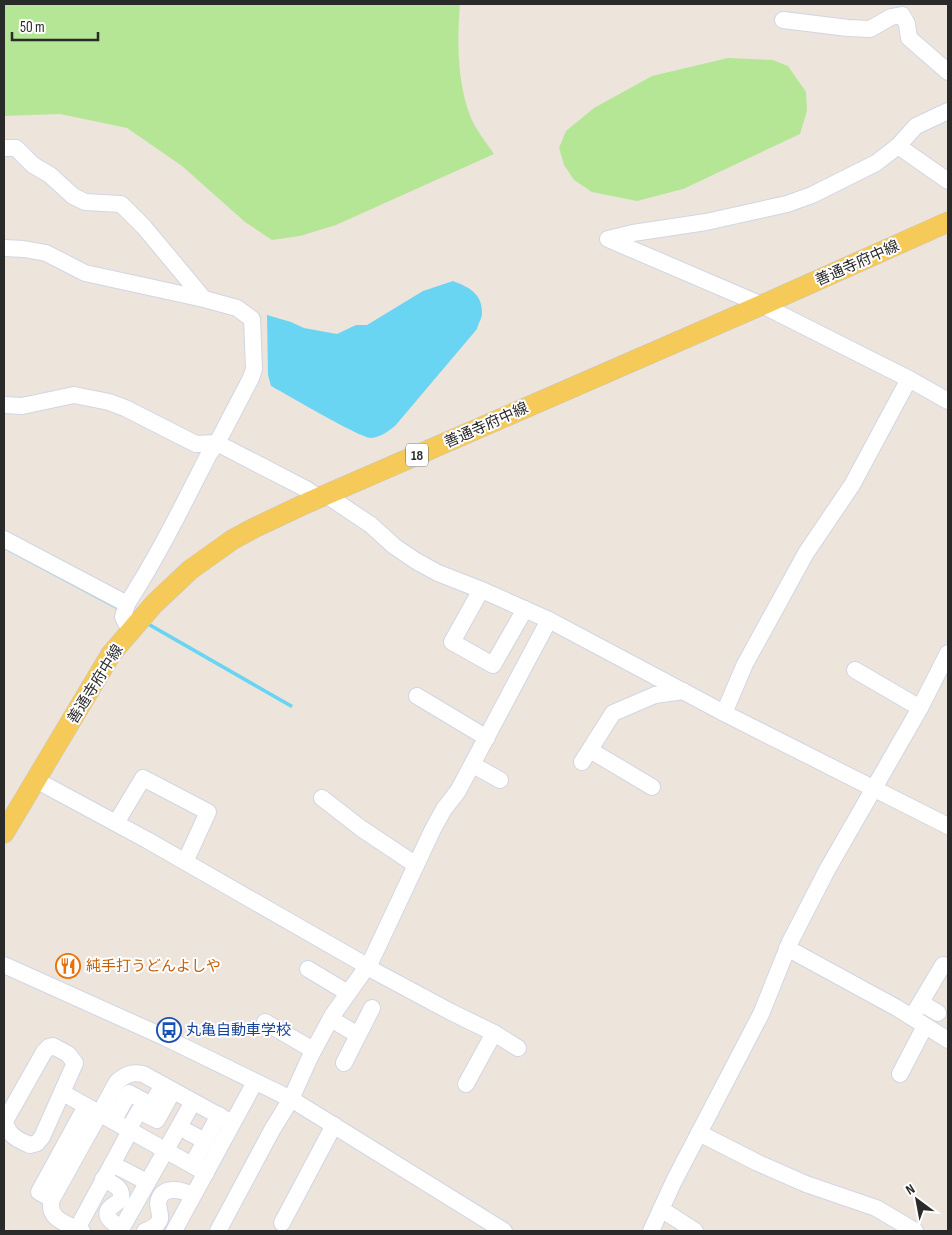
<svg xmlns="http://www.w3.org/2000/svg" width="952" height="1235" viewBox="0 0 952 1235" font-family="'Sofia Sans Condensed','Noto Sans JP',sans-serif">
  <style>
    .green { fill: #b5e696 }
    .water { fill: #6ad5f3 }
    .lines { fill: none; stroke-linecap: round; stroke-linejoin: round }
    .minor-casing { stroke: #d1d5e4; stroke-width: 18 }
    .major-casing { stroke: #c8c8c8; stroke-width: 21 }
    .minor { stroke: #fff; stroke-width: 16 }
    .major { stroke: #f6ca58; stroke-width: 20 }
    .labels { text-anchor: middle; stroke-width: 4; stroke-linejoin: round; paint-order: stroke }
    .shield { fill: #fff; stroke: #6a6a6a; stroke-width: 1 }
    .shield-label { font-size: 14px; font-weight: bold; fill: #2a2a2a }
    .street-label { font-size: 15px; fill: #2a2a2a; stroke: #fff }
    .food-label { font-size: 15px; fill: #c56008; stroke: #fff; text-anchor: start }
    .transit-label { font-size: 15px; fill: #164399; stroke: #fff; text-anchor: start }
  </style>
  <rect width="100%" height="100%" fill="#ede5dc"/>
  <!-- green -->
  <g class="green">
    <path d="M4,4H460C457,42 457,82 471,118C476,130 486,142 494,154L336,225L300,236L272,240L245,222L182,166L127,128L60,114L4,116Z"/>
    <polygon points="728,58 773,60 788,66 806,92 807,111 800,134 683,189 637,201 592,192 574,180 564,165 559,148 566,131 594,108 652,76"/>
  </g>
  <!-- water -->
  <g class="water">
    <path d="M453,281C469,287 483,294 482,314C482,318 478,324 477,329L395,426C387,432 381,437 371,438C360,438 286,394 271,386L268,375L267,315L291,322L304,328L337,334L356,325H367L423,291Z"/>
    <polygon points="4,545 150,623 293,705 291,708 148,626 4,549"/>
  </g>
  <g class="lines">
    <defs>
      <g id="minor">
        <polyline points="783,20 848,28 870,29 891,17 902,15 907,24 909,38 948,72"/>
        <polyline points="948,111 916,126 898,146 876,163 812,195 787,204 706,222 633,233 608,239 762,305 909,379 948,401"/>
        <polyline points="898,146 948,181"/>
        <polyline points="4,148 16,148 33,165 50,175 73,196 85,202 121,204 144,227 204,299"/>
        <path d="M4,248L24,249L46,253L85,273L204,299L237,308L252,319L254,369L251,378L217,443L209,454C183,505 158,556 127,604"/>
        <polyline points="4,405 22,406 74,395 109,402 125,408 196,444 217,443 306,489 319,498"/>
        <polyline points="326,495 371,525 394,546 416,561 438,573 484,591 549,620 724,713 948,826"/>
        <polyline points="4,539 127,604 123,617 126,623 132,628"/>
        <polyline points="481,590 452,642 493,665 525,609"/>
        <polyline points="855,670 920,708"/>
        <polyline points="417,696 487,738"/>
        <polyline points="724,713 745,664 806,553 852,485 909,379"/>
        <polyline points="590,750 652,787"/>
        <polyline points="582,762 613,713 655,695 683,691"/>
        <polyline points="473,765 500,780"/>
        <polyline points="36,780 147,840 367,966"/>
        <polyline points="322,798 362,829 416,865"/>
        <polyline points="116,823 143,778 208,812 185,862"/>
        <polyline points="787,948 897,1008 948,1040"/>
        <polyline points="4,965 164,1037 291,1099 504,1231"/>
        <polyline points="367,967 451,1012 494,1033 518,1048"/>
        <polyline points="308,969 348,993"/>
        <polyline points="921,1003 938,1013"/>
        <polyline points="912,1017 943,965"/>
        <polyline points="331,1019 358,1035"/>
        <polyline points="265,1022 313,1050"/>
        <path d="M53,1046L68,1054L75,1063L42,1137L37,1143L30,1145C18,1140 7,1135 5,1121L44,1052L49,1047Z"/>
        <polyline points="344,1063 372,1008"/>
        <polyline points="900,1074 925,1026"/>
        <polyline points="466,1084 494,1033"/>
        <polyline points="63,1093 206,1173"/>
        <polyline points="113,1121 129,1093 151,1105 163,1085"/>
        <polyline points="128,1130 139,1111 157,1120 173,1091"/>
        <polyline points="188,1132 205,1141"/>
        <polyline points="699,1133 758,1163 806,1184 876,1208 915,1231"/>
        <polyline points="112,1164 147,1182"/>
        <polyline points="192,1165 219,1115"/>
        <path d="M103,1179C113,1184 123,1187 121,1199C118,1203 114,1204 111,1207C101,1216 114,1224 122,1228"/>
        <polyline points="52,1199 39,1192 86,1106"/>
        <polyline points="661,1209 695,1231"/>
        <polyline points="282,1223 334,1125"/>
        <polyline points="77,1229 130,1131"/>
        <path d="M82,1231C67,1224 46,1219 52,1199L117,1082C126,1074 132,1072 143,1074L232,1123"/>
        <polyline points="120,1231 193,1102"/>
        <path d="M145,1231C151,1229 158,1225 160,1219C161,1214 158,1209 158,1203C161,1184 182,1190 193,1195"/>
        <polyline points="174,1231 255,1082"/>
        <polyline points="218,1231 272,1130 291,1099 310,1057 332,1016 371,961 433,829 444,809 458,791 549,620"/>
        <polyline points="651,1231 674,1181 761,1014 790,942 827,870 920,708 948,653"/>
      </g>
      <polyline id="major" points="4,833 111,654 154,604 190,570 232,540 254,528 307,503 762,305 948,222"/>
    </defs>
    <!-- minor casing -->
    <use href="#minor" class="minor-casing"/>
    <!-- major casing -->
    <use href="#major" class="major-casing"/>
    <!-- minor -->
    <use href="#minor" class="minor"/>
    <!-- major -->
    <use href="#major" class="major"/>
  </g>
  <!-- icons -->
  <defs>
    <symbol id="restaurant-ring" viewBox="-11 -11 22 22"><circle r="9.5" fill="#fff" stroke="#e8710a" stroke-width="1.5"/><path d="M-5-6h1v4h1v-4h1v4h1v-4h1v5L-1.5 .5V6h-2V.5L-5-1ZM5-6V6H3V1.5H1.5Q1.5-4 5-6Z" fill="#e8710a"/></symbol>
    <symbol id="bus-ring" viewBox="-11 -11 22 22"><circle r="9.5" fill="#fff" stroke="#1a4fb4" stroke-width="1.5"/><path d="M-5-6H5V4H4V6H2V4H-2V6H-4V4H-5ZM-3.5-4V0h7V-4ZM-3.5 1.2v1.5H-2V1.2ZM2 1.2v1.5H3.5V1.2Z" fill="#1a4fb4"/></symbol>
  </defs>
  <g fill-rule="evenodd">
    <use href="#restaurant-ring" x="54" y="952" width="28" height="28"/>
    <use href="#bus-ring" x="155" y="1016" width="28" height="28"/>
  </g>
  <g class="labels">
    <!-- shield labels -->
    <rect class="shield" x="406" y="443.5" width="22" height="23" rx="4"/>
    <g class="shield-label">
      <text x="417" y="460">18</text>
    </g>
    <!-- street labels -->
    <g class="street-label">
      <text transform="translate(857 263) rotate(-24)" y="5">善通寺府中線</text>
      <text transform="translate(486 425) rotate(-24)" y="5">善通寺府中線</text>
      <text transform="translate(95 684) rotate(-58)" y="5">善通寺府中線</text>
    </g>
    <!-- food labels -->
    <g class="food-label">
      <text x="86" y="971">純手打うどんよしや</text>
    </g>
    <!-- transit labels -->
    <g class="transit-label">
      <text x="186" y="1035">丸亀自動車学校</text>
    </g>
  </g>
  <!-- border -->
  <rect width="952" height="1235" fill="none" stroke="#2a2a2a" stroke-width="10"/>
  <!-- north arrow -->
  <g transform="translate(917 1200) rotate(328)" stroke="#ffffff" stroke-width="4" paint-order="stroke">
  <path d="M0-4L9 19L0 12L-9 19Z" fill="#2a2a2a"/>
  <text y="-8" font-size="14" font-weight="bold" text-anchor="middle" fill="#2a2a2a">N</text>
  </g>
  <!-- scale -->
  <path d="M12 32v8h86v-8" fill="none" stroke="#2a2a2a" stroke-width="2.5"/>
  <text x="20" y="32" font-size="15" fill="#2a2a2a" stroke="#ffffff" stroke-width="4" paint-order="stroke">50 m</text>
</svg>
